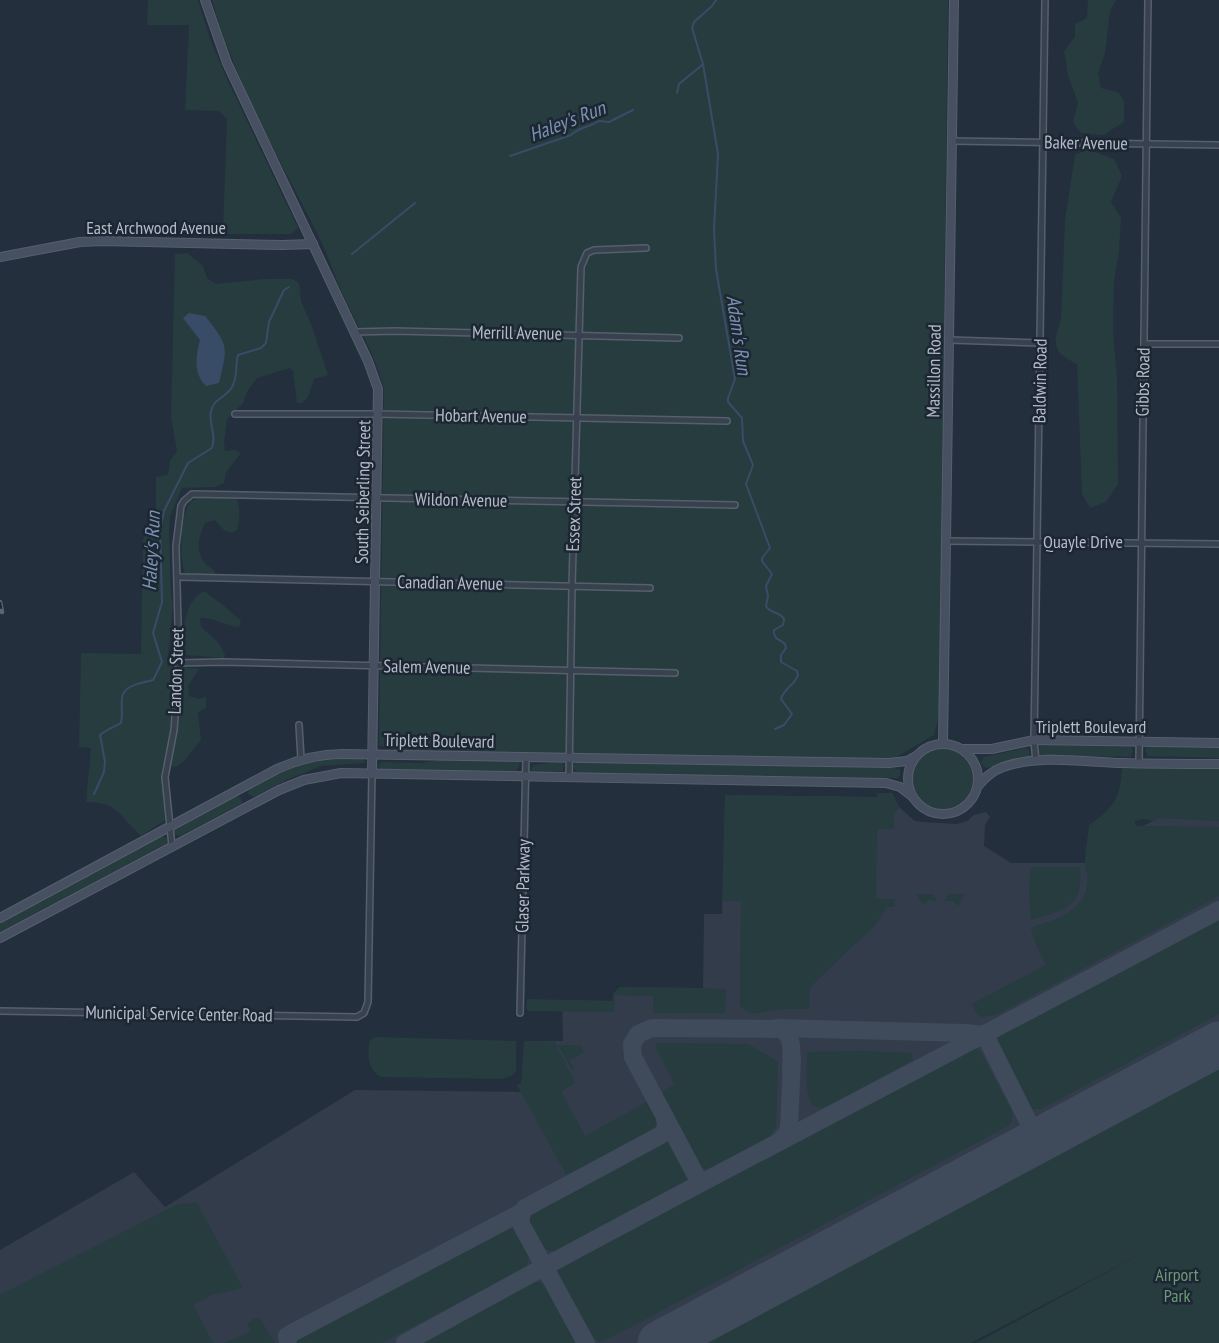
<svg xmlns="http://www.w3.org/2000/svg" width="1219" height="1343" viewBox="0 0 1219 1343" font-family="'PT Sans Narrow',sans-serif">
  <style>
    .airport { fill: #323c4b }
    .green { fill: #263c3f }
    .water { fill: #394c67 }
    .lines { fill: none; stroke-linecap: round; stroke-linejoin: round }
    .stream { stroke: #394c67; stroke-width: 2 }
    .taxiway { stroke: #3f4a5a; stroke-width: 18 }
    .runway { stroke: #3f4a5a; stroke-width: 45 }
    .street-casing { stroke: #565f6c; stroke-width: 8 }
    .secondary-casing { stroke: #565f6c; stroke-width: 10 }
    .street { stroke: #38414e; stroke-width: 5 }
    .secondary { stroke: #465061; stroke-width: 8 }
    .rail-casing { stroke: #5a6575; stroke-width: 4.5 }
    .rail { stroke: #1d2633; stroke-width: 2; stroke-dasharray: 7; stroke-linecap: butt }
    .labels { text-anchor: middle; stroke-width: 5; stroke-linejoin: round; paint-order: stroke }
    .street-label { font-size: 18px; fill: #b4bcc9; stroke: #1d2633 }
    .park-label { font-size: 18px; fill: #6b9a76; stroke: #1d2633 }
    .water-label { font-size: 20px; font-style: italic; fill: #7c92b1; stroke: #1d2633 }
  </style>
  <rect width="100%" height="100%" fill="#242f3e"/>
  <!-- airport -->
  <polygon class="airport" points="1219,787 1219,1213 970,1343 0,1343 0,1250 134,1172 165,1207 355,1090 525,1092 527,1041 563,1041 562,1000 613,1001 613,994 620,987 703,988 704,914 722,914 725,795 877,797 877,793 892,793 899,807 915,821 922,822 957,824 967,821 974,815 986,812 990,817 985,825 984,846 1011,863 1085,863 1143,826"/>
  <!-- green -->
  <g class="green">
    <polygon points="148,0 198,0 210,39 227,79 298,228 291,234 225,234 223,230 227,119 219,111 185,110 189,25 147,25"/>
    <path d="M212,0H948L939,716L934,735L893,759L429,752L389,749L379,745L384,388C375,354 356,324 342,292C333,273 327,252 317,233C279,158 235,82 212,0Z"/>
    <polygon points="1088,0 1116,0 1110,11 1105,53 1098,73 1101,88 1118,92 1124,101 1124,122 1103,135 1081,133 1073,122 1078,103 1068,75 1064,51 1075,37 1075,24 1087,18"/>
    <path d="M1087,149L1114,159L1122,176L1111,202L1121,218L1119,251L1114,281L1113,332L1117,379L1118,484L1106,502L1090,508L1082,494L1077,364C1053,353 1052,344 1061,320L1065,220L1075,155Z"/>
    <path d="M187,253L203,266L207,278L216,284L265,279H292L299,283L301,301L311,324L328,375L314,379L308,397L302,403H297L293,371L290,368L257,378L248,390L243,403L227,419L224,441L225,451L235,450L241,453L226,472L224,483L215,487L182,488L170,516L169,532L171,595L173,606L167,666L199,669L188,686L189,696L198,699L206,697V708L198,712L201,740L184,761L178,766L162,769L165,820L141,836C119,816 119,802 86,802L91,748L79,747L81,653L141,654L143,540L156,509V477L168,475L170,461L177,451L171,417L175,254Z"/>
    <path d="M233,496L237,498C239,508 241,520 237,530L232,533L224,530L215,520L205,523C199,535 195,550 204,562C207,566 212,568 215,572V576L194,575L185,573C179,560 180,509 192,501C202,494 221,496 233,496Z"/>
    <path d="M204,591L224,606L241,621L239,627C225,626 214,617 200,618L201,627L219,643L225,655L224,658L186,655C181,635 183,602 204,591Z"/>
    <polygon points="1051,745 1127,747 1131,747 1133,750 1131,757 1041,755 1038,753 1040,746"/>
    <polygon points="1152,746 1219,748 1219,758 1147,756 1145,749 1147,747"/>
    <polygon points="1025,748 1029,750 1030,755 1026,758 986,768 981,763 984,757"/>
    <circle cx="943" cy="779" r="30"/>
    <path d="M336,758L363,759L366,763L321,766L282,782L254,797L248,794L249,788C277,773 303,760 336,758Z"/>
    <polygon points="438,760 512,761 519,762 520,765 516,771 381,769 378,766 381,762 423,763"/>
    <polygon points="557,762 562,762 564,765 563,771 533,772 531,770 533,765"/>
    <polygon points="577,762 892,768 900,769 900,776 897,778 889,778 594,773 576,772 573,766"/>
    <path d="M1122,766L1219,767V821L1159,818L1152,821L1143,819L1135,821V825L1143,826L1219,827V896L996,1015L981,1017L976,1013L972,1004L1046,965L1035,942L1031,928C1053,920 1083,913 1087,886C1089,878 1085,870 1085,862C1085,850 1088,838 1089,825C1114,808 1121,797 1122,766Z"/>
    <path d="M877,793H892L899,807L894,815V829H877L876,899H894L895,907H887L875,925L810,987L809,1009C799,1009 789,1009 780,1009C765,1010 752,1020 740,1005L741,901H723L725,795L877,797Z"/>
    <polygon points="236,795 241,798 242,803 239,805 180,836 174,834 174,829 178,826"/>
    <polygon points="160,836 167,838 166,844 0,932 0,921"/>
    <path d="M1031,867H1080C1080,874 1081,884 1079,891C1074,910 1047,915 1031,920L1029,889Z"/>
    <polygon points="917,894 933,894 937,901 928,900 923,905"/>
    <polygon points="949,894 965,894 958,906 953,901 944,901"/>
    <polygon points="1219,915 1219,1014 1041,1109 1032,1109 1027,1106 996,1049 994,1041 998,1034"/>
    <polygon points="620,987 726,989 725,1013 653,1013 653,996 615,995 614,1012 529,1011 526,1008 527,999 613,1001 613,994"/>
    <path d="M376,1037L516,1041V1071L511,1076L502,1079L381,1077C367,1069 367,1055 370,1040Z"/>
    <polygon points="524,1041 555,1042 575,1083 561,1091 585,1136 647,1102 651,1103 662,1123 660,1130 574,1177 567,1176 517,1085 521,1083"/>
    <polygon points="658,1043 748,1044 778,1062 776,1127 769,1137 708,1169 699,1168 662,1100 661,1096 664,1090 675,1085 655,1046"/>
    <polygon points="558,1045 580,1045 584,1052 569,1060 574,1069 572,1070"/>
    <polygon points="968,1047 978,1049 981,1053 1012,1111 1012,1121 1008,1126 631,1327 601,1342 588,1336 557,1275 557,1271 565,1261"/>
    <path d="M860,1051L911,1053L913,1060L835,1102C830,1104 822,1109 817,1108C803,1104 807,1064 807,1052Z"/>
    <polygon points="1219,1067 1219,1343 976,1343 1152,1248 970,1343 700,1343"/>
    <path d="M666,1139L671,1140L689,1173L690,1177L686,1182L557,1251C540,1254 528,1229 526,1214L529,1210Z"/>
    <polygon points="197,1203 243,1288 212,1295 193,1305 213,1343 0,1343 0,1295 178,1204"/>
    <path d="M511,1222L515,1224C522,1238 534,1252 525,1268L382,1343H293L295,1337L302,1331Z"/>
    <polygon points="533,1281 544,1284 575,1343 414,1343"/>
    <polygon points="254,1318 259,1318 275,1343 224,1343 250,1332 248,1324"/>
  </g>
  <!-- water -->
  <path class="water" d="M189,313L205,316C229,346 228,346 219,383L206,386C193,373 196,356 200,340L183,318Z"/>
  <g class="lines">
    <!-- stream -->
    <g class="stream">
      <path d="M716,0L712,6L694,22L692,28L703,64L718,154L714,229L716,269L735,379L728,398V402L742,418L743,441L753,465L746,484L770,548L762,558V561L772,574L766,586L768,596L766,606C770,614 779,611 784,619L783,625L774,630C773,639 779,639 785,644L786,648L781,655V662L797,671L798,675C795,685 783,689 781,699L792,714L784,725L775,729"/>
      <polyline points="677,93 679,84 702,65"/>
      <path d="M510,156L571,135C579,127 590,127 599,121L609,122L633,110"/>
      <polyline points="352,254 415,203"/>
      <path d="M94,794L104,772L105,762L100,735C107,729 114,727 121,723C123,714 121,707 122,698C123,685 143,683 153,680L162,662L153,633L162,602L160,530L164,511L188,463L212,448C217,433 208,424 211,411C213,399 227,397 232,387C238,377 235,365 238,355L261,348L266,343L269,322L284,290L289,287"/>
    </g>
    <!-- taxiway -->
    <g class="taxiway">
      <polyline points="777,1028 965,1033 985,1035 1038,1141"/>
      <polyline points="779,1142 787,1133 789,1127 792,1059"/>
      <path d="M700,1183L633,1057L632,1044L638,1034L652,1028L781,1029C795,1036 791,1056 791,1070"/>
      <polyline points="288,1343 287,1336 292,1333 522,1212"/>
      <path d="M405,1343C674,1194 948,1055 1219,910"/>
      <polyline points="586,1343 521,1224 521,1215 525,1208 661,1135 666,1128 665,1117"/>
    </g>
    <!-- runway -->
    <polyline class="runway" points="660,1343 1219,1044"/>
    <defs>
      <g id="street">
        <polyline points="952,141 1219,145"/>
        <polyline points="354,332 395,331 679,338"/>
        <polyline points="950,340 1040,343"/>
        <polyline points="1144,344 1219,344"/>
        <polyline points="235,414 379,414 727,421"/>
        <polyline points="947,541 1219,544"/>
        <polyline points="179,577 650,588"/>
        <polyline points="179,663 223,662 675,673"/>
        <polyline points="299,725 301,759"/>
        <polyline points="1036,761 1034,742 1045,0"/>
        <polyline points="1139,763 1148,0"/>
        <polyline points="569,777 572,586 581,267 587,253 594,250 646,248"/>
        <polyline points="172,847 165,777 174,730 179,663 176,546 181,506 184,501 192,494 735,505"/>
        <polyline points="0,1011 357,1017 364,1013 368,1002 372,774"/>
        <polyline points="520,1013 526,758"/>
      </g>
      <g id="secondary">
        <polyline points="205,0 227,63 368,361 378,389 372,774"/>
        <polyline points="0,257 80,242 101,241 282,245 313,244"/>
        <polyline points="943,743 954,0"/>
        <circle cx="943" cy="779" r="35"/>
        <polyline points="963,749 992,749 1034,740 1219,743"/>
        <path d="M978,786C986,777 992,771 1003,767C1041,754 1083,762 1122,763C1154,764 1187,764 1219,764"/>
        <path d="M0,918L277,769C299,759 319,754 343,754L889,763L907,761L916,756"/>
        <polyline points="0,938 279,790 304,780 341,773 886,783 900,787 912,796"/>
      </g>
    </defs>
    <!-- street casing -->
    <use href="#street" class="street-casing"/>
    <!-- secondary casing -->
    <use href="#secondary" class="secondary-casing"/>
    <!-- street -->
    <use href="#street" class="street"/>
    <!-- secondary -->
    <use href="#secondary" class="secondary"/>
    <defs>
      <polyline id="rail" points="0,602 2,612"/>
    </defs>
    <!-- rail casing -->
    <use href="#rail" class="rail-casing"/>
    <!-- rail -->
    <use href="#rail" class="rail"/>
  </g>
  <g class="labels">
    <!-- street labels -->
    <g class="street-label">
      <text transform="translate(1086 143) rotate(1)" y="6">Baker Avenue</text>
      <text x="156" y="234">East Archwood Avenue</text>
      <text transform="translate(517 333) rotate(1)" y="6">Merrill Avenue</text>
      <text transform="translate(934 371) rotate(-89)" y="6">Massillon Road</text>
      <text transform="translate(1040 381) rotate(-89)" y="6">Baldwin Road</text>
      <text transform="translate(1143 382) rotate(-89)" y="6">Gibbs Road</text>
      <text transform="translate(481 416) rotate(1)" y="6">Hobart Avenue</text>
      <text transform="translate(363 492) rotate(-89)" y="6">South Seiberling Street</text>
      <text transform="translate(461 500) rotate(1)" y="6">Wildon Avenue</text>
      <text transform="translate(574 514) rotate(-88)" y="6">Essex Street</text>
      <text x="1083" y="548">Quayle Drive</text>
      <text transform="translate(450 583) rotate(1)" y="6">Canadian Avenue</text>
      <text transform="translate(427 667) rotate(1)" y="6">Salem Avenue</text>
      <text transform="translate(176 671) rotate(-88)" y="6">Landon Street</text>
      <text x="1091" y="733">Triplett Boulevard</text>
      <text transform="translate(439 741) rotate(1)" y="6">Triplett Boulevard</text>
      <text transform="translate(523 886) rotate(-89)" y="6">Glaser Parkway</text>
      <text transform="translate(179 1014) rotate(1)" y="6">Municipal Service Center Road</text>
    </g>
    <!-- park labels -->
    <g class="park-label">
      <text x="1177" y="1281">Airport<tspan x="1177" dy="21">Park</tspan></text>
    </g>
    <!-- water labels -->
    <g class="water-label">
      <text transform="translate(567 121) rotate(-21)" y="7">Haley's Run</text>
      <text transform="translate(739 335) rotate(82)" y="7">Adam's Run</text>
      <text transform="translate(151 551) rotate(-87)" y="7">Haley's Run</text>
    </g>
  </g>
</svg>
